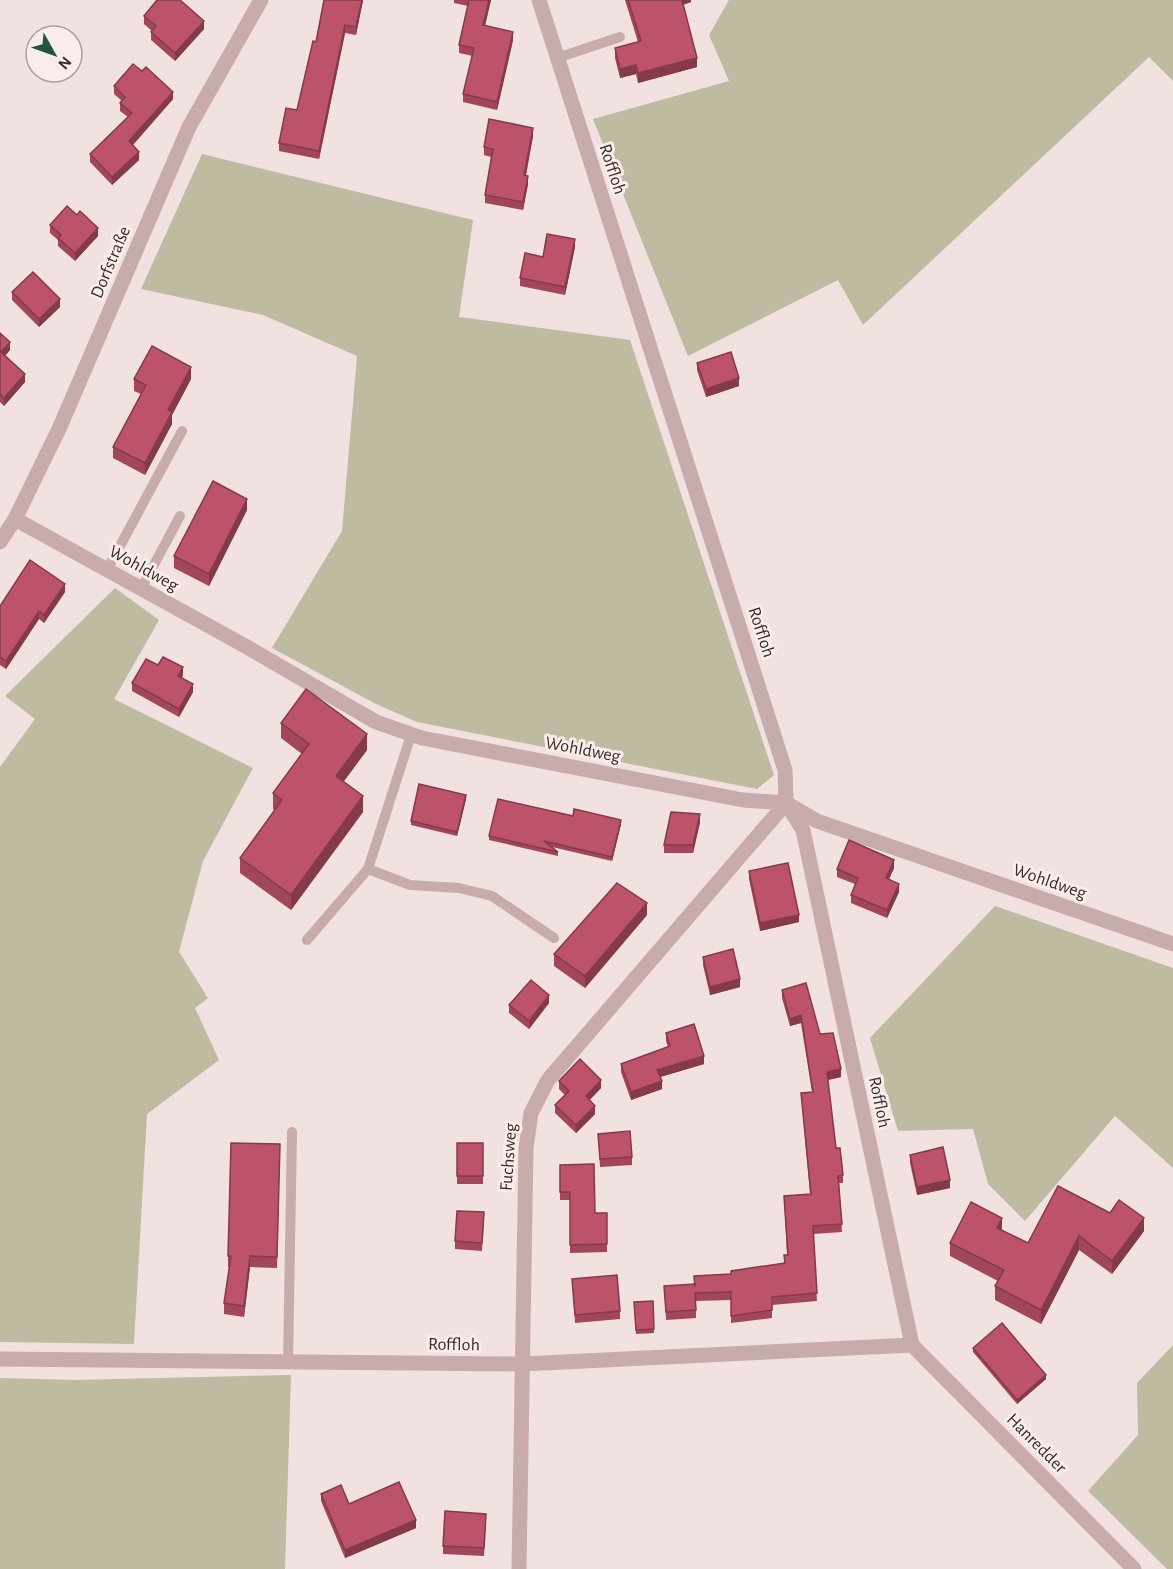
<svg xmlns="http://www.w3.org/2000/svg" width="1173" height="1569" viewBox="0 0 1173 1569" font-family="'Alegreya Sans',sans-serif">
  <style>
    .green { fill: #bfbba1 }
    .lines { fill: none; stroke-linecap: round; stroke-linejoin: round }
    .service { stroke: #c8acac; stroke-width: 10 }
    .minor { stroke: #c8acac; stroke-width: 15 }
    .wall { fill: #a2475b }
    .shaded-wall { fill: #843a4a }
    .building { fill: #bc536a; stroke: #843a4a; stroke-width: 1.5 }
    .labels { text-anchor: middle; stroke-width: 6; stroke-linejoin: round; paint-order: stroke }
    .street-label { font-size: 18px; fill: #372b2c; stroke: #f9edec }
  </style>
  <rect width="100%" height="100%" fill="#f1e1e0"/>
  <!-- green -->
  <g class="green">
    <polygon points="729,0 1173,0 1173,81 1149,57 863,325 838,280 688,356 593,119 729,81 709,35"/>
    <polygon points="202,154 473,220 459,317 630,340 774,775 757,789 417,722 376,704 272,648 342,531 357,356 263,315 141,289"/>
    <polygon points="115,588 159,620 114,699 253,768 203,861 179,952 208,998 195,1008 219,1060 147,1114 134,1344 0,1342 0,767 35,719 5,696"/>
    <polygon points="995,906 1173,968 1173,1168 1115,1116 1025,1221 988,1184 973,1129 898,1131 870,1038"/>
    <polygon points="1173,1345 1173,1569 1167,1569 1088,1491 1138,1435 1137,1383"/>
    <polygon points="291,1375 285,1569 0,1569 0,1378 75,1380"/>
  </g>
  <g class="lines">
    <!-- service -->
    <g class="service">
      <polyline points="557,58 620,37"/>
      <polyline points="107,570 182,431"/>
      <polyline points="141,589 180,516"/>
      <polyline points="368,869 410,885 459,888 492,896 554,938"/>
      <polyline points="307,940 368,869 411,735"/>
      <polyline points="288,1362 292,1132"/>
    </g>
    <!-- minor -->
    <g class="minor">
      <polyline points="539,0 785,770 786,803 803,830 912,1345"/>
      <polyline points="15,519 247,647 376,722 422,738 743,800 786,803 817,821 1173,944"/>
      <polyline points="0,542 15,519 59,429 189,127 261,0"/>
      <polyline points="912,1345 1134,1569"/>
      <polyline points="0,1359 522,1364 912,1345"/>
      <polyline points="519,1569 526,1148 531,1113 548,1080 786,803"/>
    </g>
  </g>
  <!-- wall -->
  <g class="wall">
    <polygon points="363,0 356,35 345,33 319,159 279,151 279,143 297,110 316,42"/>
    <polygon points="454,0 491,0 485,26 513,40 497,110 463,102 463,94 473,56 459,53 459,45 468,6 454,3"/>
    <polygon points="625,0 691,0 691,2 683,5 697,67 638,83 636,74 620,78 615,58 615,48 638,42"/>
    <polygon points="144,16 204,29 175,61 151,40 151,32 152,31 144,24"/>
    <polygon points="114,86 173,99 133,145 139,160 112,185 90,162 90,154 128,117 120,111 120,103 122,101 114,94"/>
    <polygon points="533,136 526,176 528,184 523,210 485,203 485,195 491,157 484,155 484,147"/>
    <polygon points="77,215 98,236 75,261 58,246 58,240 50,233 50,225"/>
    <polygon points="575,247 565,295 520,286 520,278 543,257"/>
    <polygon points="12,292 60,307 39,327 12,300"/>
    <polygon points="0,333 10,350 5,356 25,382 4,406 0,402"/>
    <polygon points="697,363 739,386 706,397 697,370"/>
    <polygon points="134,379 191,379 172,415 172,424 145,475 113,458 113,447 141,394 134,391"/>
    <polygon points="247,510 209,586 174,568 174,556"/>
    <polygon points="65,592 44,623 39,619 6,669 0,665 0,606"/>
    <polygon points="158,665 183,675 182,678 193,692 179,717 132,691 132,683"/>
    <polygon points="281,723 367,750 343,782 363,812 291,910 240,873 240,858 275,810 273,809 273,793 302,754 281,738"/>
    <polygon points="466,799 457,836 411,825 411,821"/>
    <polygon points="573,816 621,824 612,861 552,847 558,852 558,856 489,840 489,836"/>
    <polygon points="700,822 693,853 664,853 664,845"/>
    <polygon points="894,868 889,879 899,892 887,918 851,903 851,895 855,884 837,877 837,869"/>
    <polygon points="749,871 799,922 760,931 749,879"/>
    <polygon points="647,915 585,988 554,966 554,954"/>
    <polygon points="703,957 740,987 710,995 703,965"/>
    <polygon points="782,990 820,1034 841,1077 828,1080 836,1148 843,1175 843,1183 839,1183 842,1232 813,1234 817,1301 772,1305 772,1318 731,1323 731,1300 696,1301 696,1318 666,1320 664,1286 694,1284 731,1274 784,1263 784,1255 787,1255 784,1196 810,1194 801,1093 812,1092 801,1023 790,1026 782,998"/>
    <polygon points="549,1003 529,1029 509,1013 509,1005"/>
    <polygon points="666,1033 704,1064 660,1077 662,1089 631,1100 621,1072 621,1064 668,1047 666,1041"/>
    <polygon points="559,1081 601,1088 589,1100 595,1114 576,1133 555,1113 555,1105 565,1095 559,1089"/>
    <polygon points="598,1134 632,1157 632,1165 600,1167"/>
    <rect x="457" y="1143" width="26" height="41"/>
    <polygon points="280,1144 277,1268 250,1267 244,1317 224,1314 224,1303 229,1267 228,1267 228,1256"/>
    <polygon points="910,1155 950,1188 917,1195 910,1163"/>
    <polygon points="560,1165 595,1213 607,1213 607,1252 570,1253 570,1200 560,1200"/>
    <polygon points="1058,1186 1144,1231 1112,1274 1079,1250 1041,1324 995,1300 995,1286 998,1281 950,1256 950,1243 1002,1230 1028,1243"/>
    <polygon points="484,1220 482,1251 455,1249 455,1241"/>
    <polygon points="572,1279 620,1311 620,1319 575,1323"/>
    <polygon points="653,1301 654,1333 636,1334 634,1302"/>
    <polygon points="973,1348 1046,1379 1017,1404 973,1352"/>
    <polygon points="321,1494 349,1504 416,1528 345,1558 321,1501"/>
    <polygon points="486,1521 484,1556 443,1554 443,1546"/>
  </g>
  <!-- shaded-wall -->
  <g class="shaded-wall">
    <polygon points="362,0 363,0 356,35 356,27"/>
    <polygon points="489,0 491,0 483,33 483,25"/>
    <polygon points="681,0 691,0 691,2 681,5"/>
    <polygon points="204,21 204,29 175,61 175,53"/>
    <polygon points="345,25 345,33 319,159 319,151"/>
    <polygon points="513,32 513,40 497,110 497,102"/>
    <polygon points="697,58 697,67 638,83 638,73"/>
    <polygon points="636,65 636,74 620,78 620,69"/>
    <polygon points="173,92 173,99 129,149 129,141"/>
    <polygon points="533,128 533,136 524,183 524,175"/>
    <polygon points="139,152 139,160 112,185 112,177"/>
    <polygon points="528,176 528,184 523,210 523,202"/>
    <polygon points="98,228 98,236 75,261 75,253"/>
    <polygon points="575,239 575,247 565,295 565,287"/>
    <polygon points="60,299 60,307 39,327 39,319"/>
    <polygon points="10,342 10,350 1,360 1,352"/>
    <polygon points="191,367 191,379 172,415 172,424 145,475 145,463 168,410"/>
    <polygon points="25,374 25,382 4,406 4,398"/>
    <polygon points="739,378 739,386 706,397 706,389"/>
    <polygon points="247,499 247,510 209,586 209,574"/>
    <polygon points="65,584 65,592 44,623 44,615"/>
    <polygon points="39,611 39,619 6,669 6,661"/>
    <polygon points="183,667 183,675 178,684 178,676"/>
    <polygon points="193,684 193,692 179,717 179,709"/>
    <polygon points="367,734 367,750 336,792 336,776"/>
    <polygon points="466,795 466,799 457,836 457,832"/>
    <polygon points="363,796 363,812 291,910 291,895"/>
    <polygon points="700,814 700,822 693,853 693,845"/>
    <polygon points="621,820 621,824 612,861 612,857"/>
    <polygon points="894,860 894,868 886,886 886,878"/>
    <polygon points="899,884 899,892 887,918 887,910"/>
    <polygon points="647,903 647,915 585,988 585,976"/>
    <polygon points="799,915 799,922 760,931 760,923"/>
    <polygon points="740,979 740,987 710,995 710,987"/>
    <polygon points="549,995 549,1003 529,1029 529,1021"/>
    <polygon points="801,1015 801,1023 790,1026 790,1019"/>
    <polygon points="704,1056 704,1064 657,1078 657,1070"/>
    <polygon points="841,1069 841,1077 827,1080 827,1072"/>
    <polygon points="601,1080 601,1088 586,1104 586,1096"/>
    <polygon points="662,1081 662,1089 631,1100 631,1092"/>
    <polygon points="595,1106 595,1114 576,1133 576,1125"/>
    <polygon points="950,1180 950,1188 917,1195 917,1187"/>
    <polygon points="1002,1218 1002,1231 997,1228"/>
    <polygon points="1144,1218 1144,1231 1112,1274 1112,1261"/>
    <polygon points="1079,1236 1079,1250 1041,1324 1041,1310"/>
    <polygon points="250,1256 250,1267 244,1317 244,1306"/>
    <polygon points="1046,1375 1046,1379 1017,1404 1017,1400"/>
    <polygon points="416,1520 416,1528 345,1558 345,1550"/>
  </g>
  <!-- building -->
  <g class="building">
    <polygon points="157,0 180,0 204,21 175,53 151,32 156,26 144,16"/>
    <polygon points="324,0 362,0 356,27 345,25 319,151 279,143 286,108 297,110 313,41 316,42"/>
    <polygon points="469,0 489,0 483,25 513,32 497,102 463,94 474,48 459,45"/>
    <polygon points="628,0 682,0 697,58 638,73 636,65 620,69 615,48 641,41"/>
    <polygon points="133,64 142,71 146,67 173,92 129,141 139,152 112,177 90,154 132,113 120,103 125,97 114,86"/>
    <polygon points="489,119 533,128 524,175 528,176 523,202 485,195 493,149 484,147"/>
    <polygon points="67,206 77,215 80,211 98,228 75,253 58,238 61,235 50,225"/>
    <polygon points="547,234 575,239 565,287 520,278 525,253 543,257"/>
    <polygon points="33,272 60,299 39,319 12,292"/>
    <polygon points="0,333 10,342 1,352 25,374 4,398 0,394"/>
    <polygon points="152,346 191,367 168,410 172,412 145,463 113,447 146,385 134,379"/>
    <polygon points="731,352 739,378 706,389 697,363"/>
    <polygon points="213,481 247,499 209,574 174,556"/>
    <polygon points="30,560 65,584 44,615 39,611 6,661 0,657 0,606"/>
    <polygon points="163,657 183,667 178,676 193,684 179,709 132,683 146,659 158,665"/>
    <polygon points="306,689 367,734 336,776 363,796 291,895 240,858 282,800 273,793 309,744 281,723"/>
    <polygon points="419,784 466,795 457,832 411,821"/>
    <polygon points="498,799 573,816 574,809 621,820 612,857 544,841 558,852 489,836"/>
    <polygon points="671,812 700,814 693,845 664,845"/>
    <polygon points="849,840 894,860 886,878 899,884 887,910 851,895 858,878 837,869"/>
    <polygon points="788,863 799,915 760,923 749,871"/>
    <polygon points="617,883 647,903 585,976 554,954"/>
    <polygon points="733,949 740,979 710,987 703,957"/>
    <polygon points="531,980 549,995 529,1021 509,1005"/>
    <polygon points="806,983 820,1034 833,1033 841,1069 827,1072 836,1148 840,1148 843,1175 838,1176 842,1224 813,1226 817,1293 772,1297 772,1310 731,1316 731,1292 695,1293 696,1310 666,1312 664,1286 695,1284 695,1287 694,1276 731,1274 731,1271 785,1263 784,1255 788,1255 784,1196 811,1194 801,1093 813,1092 801,1015 790,1019 782,990"/>
    <polygon points="694,1024 704,1056 657,1070 662,1081 631,1092 621,1064 670,1046 666,1033"/>
    <polygon points="580,1059 601,1080 586,1096 595,1106 576,1125 555,1105 569,1091 559,1081"/>
    <polygon points="630,1131 632,1157 600,1159 598,1134"/>
    <polygon points="231,1143 280,1144 277,1257 250,1256 244,1306 224,1303 231,1256 228,1256"/>
    <rect x="457" y="1143" width="26" height="33"/>
    <polygon points="943,1147 950,1180 917,1187 910,1155"/>
    <polygon points="594,1164 595,1213 607,1213 607,1244 570,1245 570,1192 560,1192 560,1165"/>
    <polygon points="1058,1186 1110,1213 1119,1200 1144,1218 1112,1261 1079,1236 1041,1310 995,1286 1004,1270 950,1243 971,1202 1002,1218 997,1228 1028,1243"/>
    <polygon points="457,1211 484,1212 482,1243 455,1241"/>
    <polygon points="617,1275 620,1311 575,1315 572,1279"/>
    <polygon points="653,1301 654,1329 636,1330 634,1302"/>
    <polygon points="1002,1323 1046,1375 1017,1400 973,1348"/>
    <polygon points="399,1482 416,1520 345,1550 321,1494 341,1485 349,1504"/>
    <polygon points="445,1511 486,1514 484,1548 443,1546"/>
  </g>
  <g class="labels">
    <!-- street labels -->
    <g class="street-label">
      <text transform="translate(613 169) rotate(72)" y="6">Roffloh</text>
      <text transform="translate(110 262) rotate(-67)" y="6">Dorfstraße</text>
      <text transform="translate(144 568) rotate(29)" y="6">Wohldweg</text>
      <text transform="translate(762 632) rotate(72)" y="6">Roffloh</text>
      <text transform="translate(583 749) rotate(11)" y="6">Wohldweg</text>
      <text transform="translate(1050 881) rotate(19)" y="6">Wohldweg</text>
      <text transform="translate(880 1102) rotate(78)" y="6">Roffloh</text>
      <text transform="translate(508 1157) rotate(-86)" y="6">Fuchsweg</text>
      <text transform="translate(454 1344) rotate(1)" y="6">Roffloh</text>
      <text transform="translate(1037 1443) rotate(45)" y="6">Hanredder</text>
    </g>
  </g>
  <!-- north arrow -->
  <g transform="translate(54 54) rotate(130)"><circle r="28" fill="#f9edec" stroke="#ab9f9f" stroke-width="1.5"/>
  <path d="M0-4.5L10 22L0 15L-10 22Z" fill="#235542"/>
  <text y="-9" font-size="16" font-weight="bold" text-anchor="middle" fill="#372b2c">N</text>
  </g>
</svg>
